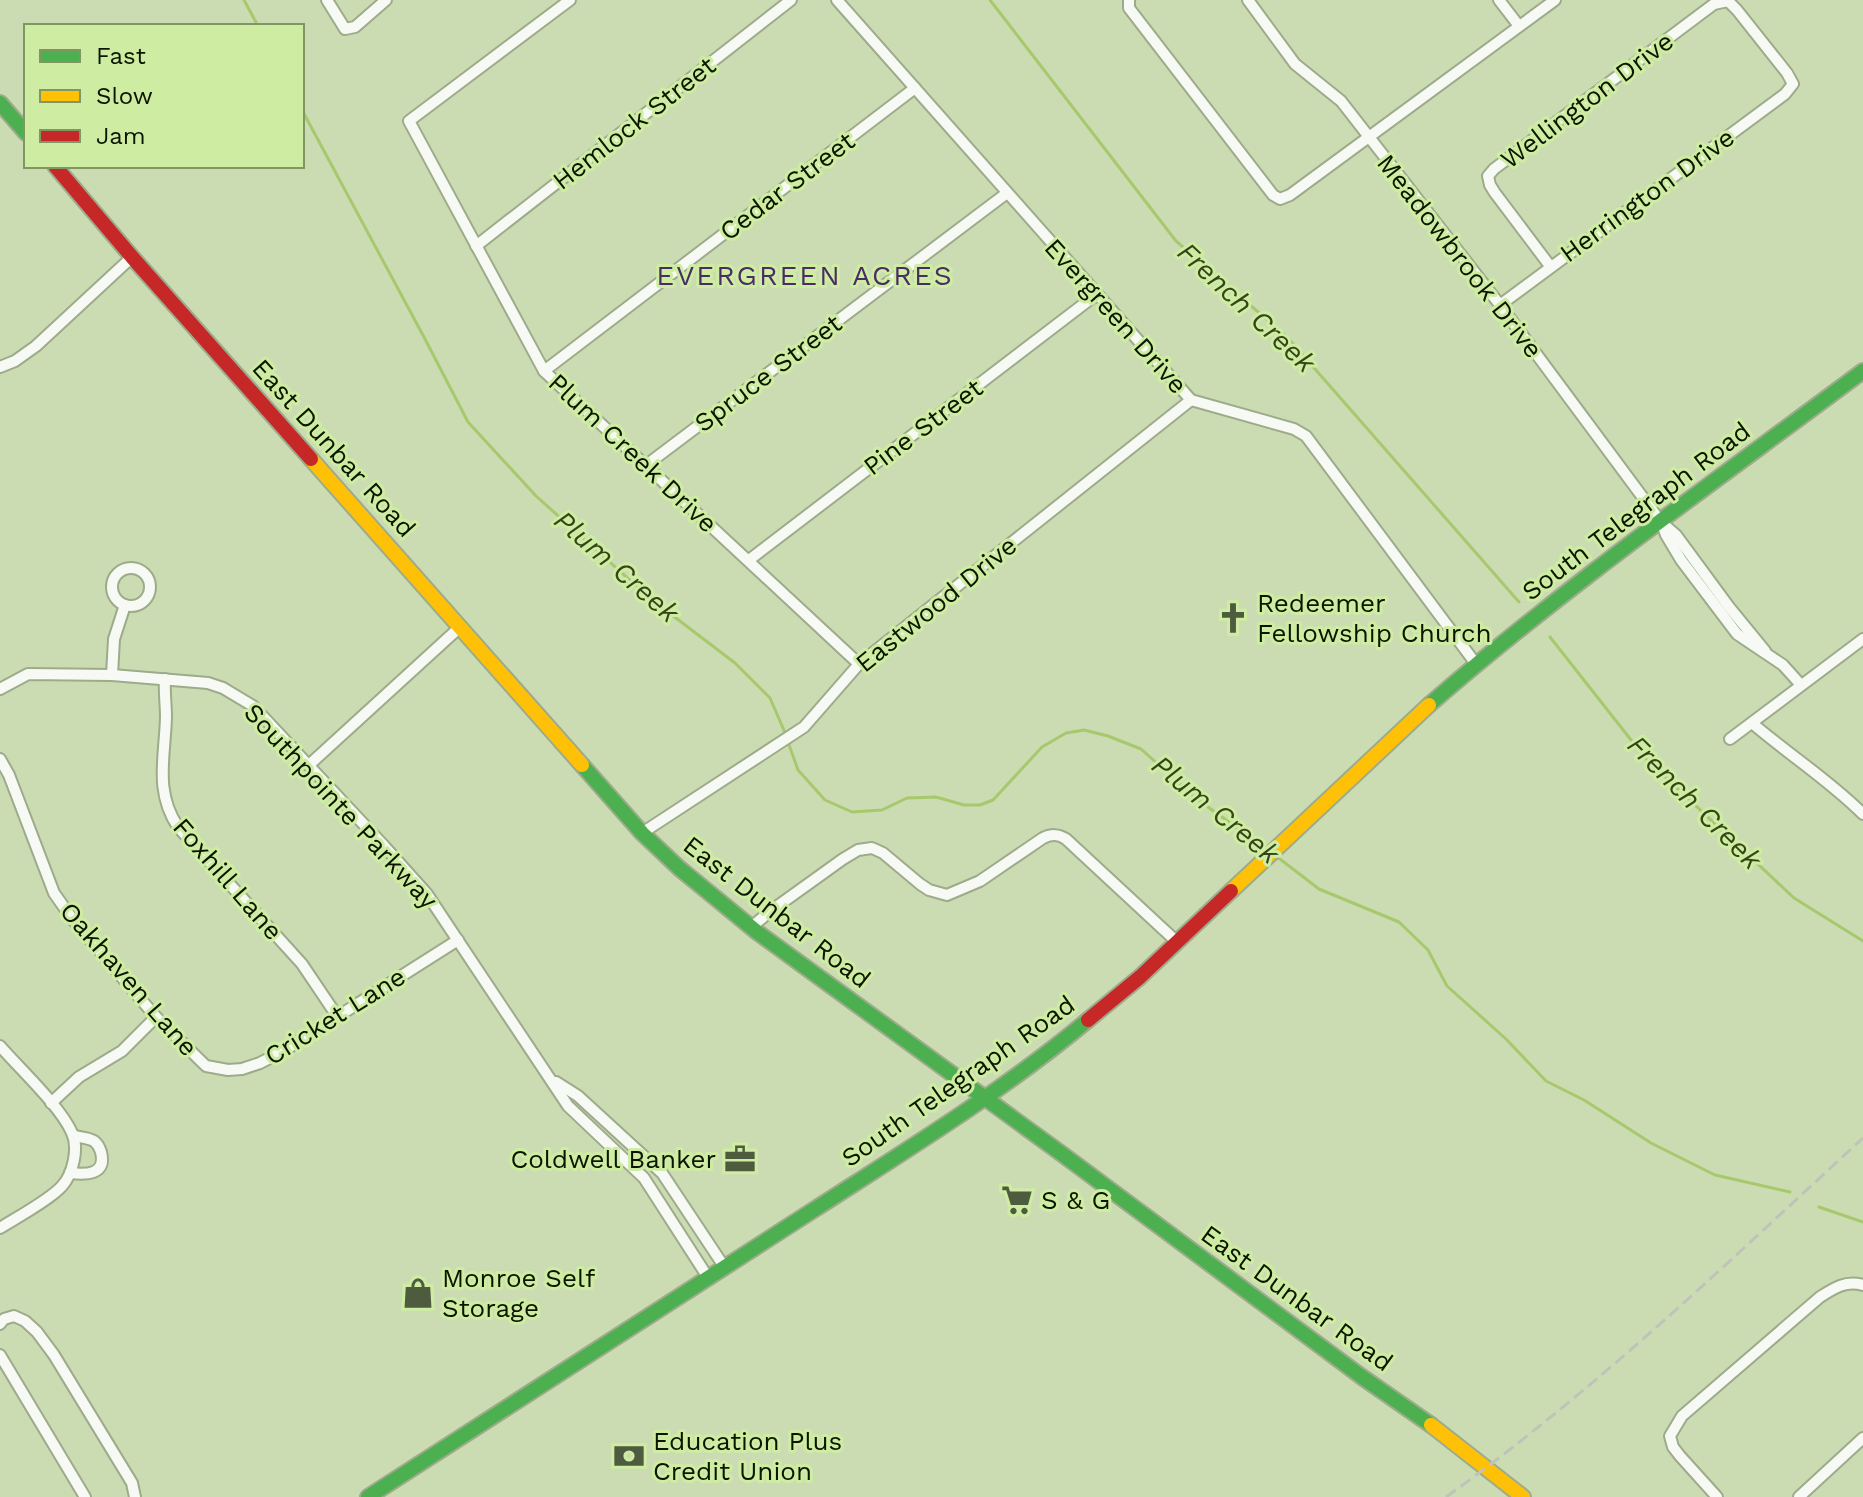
<svg xmlns="http://www.w3.org/2000/svg" width="1863" height="1497" viewBox="0 0 1863 1497" font-family="'Work Sans',sans-serif">
  <style>
    .lines { fill: none; stroke-linecap: round; stroke-linejoin: round }
    .stream { stroke: #a7c86d; stroke-width: 3 }
    .street-casing { stroke: #9eab8b; stroke-width: 14 }
    .fast-casing { stroke: #9eab8b; stroke-width: 18 }
    .slow-casing { stroke: #9eab8b; stroke-width: 18 }
    .jam-casing { stroke: #9eab8b; stroke-width: 18 }
    .street { stroke: #f7faf4; stroke-width: 10 }
    .fast { stroke: #4caf50; stroke-width: 14 }
    .slow { stroke: #ffc107; stroke-width: 14 }
    .jam { stroke: #c62828; stroke-width: 14 }
    .rail { stroke: #bfc3b9; stroke-width: 3; stroke-dasharray: 12 6; stroke-linecap: butt }
    .labels { text-anchor: middle; stroke-width: 6; stroke-linejoin: round; paint-order: stroke }
    .street-label { font-size: 26px; fill: #0b1500; stroke: #ceeda2 }
    .poi-label { font-size: 26px; fill: #0b1500; stroke: #ceeda2; text-anchor: start }
    .neighbourhood-label { font-size: 28px; letter-spacing: 2px; fill: #4a2c65; stroke: #ceeda2 }
    .water-label { font-size: 28px; font-style: italic; fill: #354518; stroke: #ceeda2 }
  </style>
  <rect width="100%" height="100%" fill="#cbdcb3"/>
  <g class="lines">
    <!-- stream -->
    <g class="stream">
      <polyline points="244,0 258,26"/>
      <polyline points="990,0 1176,241 1287,337 1519,602"/>
      <polyline points="302,110 425,339 468,422 536,496 651,599 735,663 770,698 786,735"/>
      <polyline points="1550,637 1646,759 1794,898 1863,941"/>
      <polyline points="788,742 798,770 825,800 852,812 882,810 907,798 936,797 964,805 980,805 993,800 1042,747 1066,733 1084,730 1108,736 1141,749 1198,800 1267,849"/>
      <polyline points="1276,856 1319,889 1399,922 1428,950 1447,986 1506,1039 1546,1081 1584,1100 1651,1143 1715,1175 1790,1192"/>
      <polyline points="1819,1207 1863,1222"/>
    </g>
    <defs>
      <g id="street">
        <polyline points="327,0 345,29 355,27 386,0"/>
        <polyline points="570,0 409,121 544,371 859,664"/>
        <polyline points="837,0 1191,400 1294,429 1306,436 1476,664"/>
        <polyline points="1129,0 1129,8 1273,195 1280,199 1290,195 1555,0"/>
        <polyline points="1248,0 1295,64 1341,101 1500,305 1661,522 1676,535 1729,607 1765,651"/>
        <polyline points="1499,0 1519,26"/>
        <polyline points="476,246 791,0"/>
        <polyline points="1500,305 1785,94 1793,84 1787,73 1737,10 1728,1 1714,4 1494,169 1488,176 1490,185 1495,193 1550,266"/>
        <polyline points="0,367 15,361 36,346 132,257"/>
        <polyline points="544,371 915,88"/>
        <polyline points="645,466 1007,193"/>
        <polyline points="1662,524 1666,535 1681,560 1737,634 1783,665 1801,685"/>
        <polyline points="749,560 1097,294"/>
        <circle cx="131" cy="587" r="19"/>
        <polyline points="112,675 114,639 125,605"/>
        <path d="M165,679C164,692 166,704 166,717C165,757 154,791 178,827L302,964L337,1016"/>
        <polyline points="0,689 28,674 112,675 208,683 223,688 253,706 385,847 427,894 568,1106 644,1178 709,1279"/>
        <path d="M1752,723C1788,754 1829,780 1863,814"/>
        <polyline points="1730,739 1863,639"/>
        <polyline points="0,759 9,775 54,893 73,920 156,1017 206,1066 228,1070 242,1069 260,1063 285,1050 458,940"/>
        <polyline points="309,765 460,627"/>
        <polyline points="642,833 804,727 859,664 1191,400"/>
        <path d="M750,928L772,910L843,859L858,850L872,848L883,853L920,884L929,890L947,895L980,881L1043,838C1052,834 1058,834 1066,839L1177,942"/>
        <path d="M0,1046C20,1069 61,1107 72,1133C79,1148 73,1174 62,1186C51,1199 16,1218 0,1228"/>
        <polyline points="556,1082 578,1096 662,1173 725,1268"/>
        <polyline points="51,1103 79,1077 122,1051 156,1017"/>
        <path d="M70,1173C86,1175 107,1175 101,1152C99,1147 99,1145 94,1141C89,1138 80,1137 74,1136"/>
        <polyline points="0,1324 4,1319 14,1316 25,1321 37,1332 54,1355 132,1483 135,1497"/>
        <polyline points="0,1355 85,1497"/>
        <path d="M1717,1497L1680,1456L1673,1447L1670,1436L1682,1416L1820,1297C1834,1288 1846,1280 1863,1285"/>
        <polyline points="1799,1497 1863,1438"/>
      </g>
      <g id="fast">
        <polyline points="0,103 26,133"/>
        <path d="M1429,705C1567,585 1717,480 1863,371"/>
        <polyline points="582,765 642,833 679,868 757,932 1062,1154 1362,1377 1431,1425"/>
        <path d="M368,1497C517,1400 667,1306 815,1209C908,1149 1003,1091 1088,1020"/>
      </g>
      <g id="slow">
        <polyline points="311,459 582,765"/>
        <polyline points="1231,891 1429,705"/>
        <polyline points="1431,1425 1523,1497"/>
      </g>
      <g id="jam">
        <polyline points="55,166 132,257 311,459"/>
        <polyline points="1088,1020 1140,977 1231,891"/>
      </g>
    </defs>
    <!-- street casing -->
    <use href="#street" class="street-casing"/>
    <!-- fast casing -->
    <use href="#fast" class="fast-casing"/>
    <!-- slow casing -->
    <use href="#slow" class="slow-casing"/>
    <!-- jam casing -->
    <use href="#jam" class="jam-casing"/>
    <!-- street -->
    <use href="#street" class="street"/>
    <!-- fast -->
    <use href="#fast" class="fast"/>
    <!-- slow -->
    <use href="#slow" class="slow"/>
    <!-- jam -->
    <use href="#jam" class="jam"/>
    <!-- rail -->
    <path class="rail" d="M1446,1497C1596,1390 1728,1262 1863,1138"/>
  </g>
  <!-- icons -->
  <defs>
    <symbol id="church-bare" viewBox="-9 -9 18 18"><path d="M-1.2-6h2.4v3.5h3.3v2.4h-3.3V6h-2.4V-.1h-3.3v-2.4h3.3Z" fill="#4e5b3f" stroke="#ceeda2" stroke-width="2.5" paint-order="stroke"/></symbol>
    <symbol id="office-bare" viewBox="-9 -9 18 18"><path d="M-6-3h4V-5.5h4V-3h4V5H-6ZM-1-4.5V-3h2v-1.5ZM-6 0V1H6V0Z" fill="#4e5b3f" stroke="#ceeda2" stroke-width="2.5" paint-order="stroke"/></symbol>
    <symbol id="supermarket-bare" viewBox="-9 -9 18 18"><path d="M-6-5.5h2.5l.6 2H6L4.5 2H-2.5L-4.4-4H-6ZM-1.5 3.2a1.3 1.3 0 1 0 .1 0ZM3 3.2a1.3 1.3 0 1 0 .1 0Z" fill="#4e5b3f" stroke="#ceeda2" stroke-width="2.5" paint-order="stroke"/></symbol>
    <symbol id="shop-bare" viewBox="-9 -9 18 18"><path d="M-5-2.5h2.3a2.7 3.5 0 0 1 5.4 0H5L5.5 6h-11ZM-1.5-2.5h3a1.5 2.3 0 0 0-3 0Z" fill="#4e5b3f" stroke="#ceeda2" stroke-width="2.5" paint-order="stroke"/></symbol>
    <symbol id="bank-bare" viewBox="-9 -9 18 18"><path d="M-6-4H6V4H-6ZM0-2.3a2.3 2.3 0 1 0 0 4.6a2.3 2.3 0 1 0 0-4.6Z" fill="#4e5b3f" stroke="#ceeda2" stroke-width="2.5" paint-order="stroke"/></symbol>
  </defs>
  <g fill-rule="evenodd">
    <use href="#church-bare" x="1211" y="596" width="44" height="44"/>
    <use href="#office-bare" x="718" y="1137" width="44" height="44"/>
    <use href="#supermarket-bare" x="995" y="1178" width="44" height="44"/>
    <use href="#shop-bare" x="396" y="1271" width="44" height="44"/>
    <use href="#bank-bare" x="607" y="1434" width="44" height="44"/>
  </g>
  <g class="labels">
    <!-- street labels -->
    <g class="street-label">
      <text transform="translate(1587 100) rotate(-37)" y="9">Wellington Drive</text>
      <text transform="translate(634 123) rotate(-38)" y="9">Hemlock Street</text>
      <text transform="translate(787 186) rotate(-37)" y="9">Cedar Street</text>
      <text transform="translate(1647 195) rotate(-36)" y="9">Herrington Drive</text>
      <text transform="translate(1460 256) rotate(52)" y="9">Meadowbrook Drive</text>
      <text transform="translate(1116 316) rotate(48)" y="9">Evergreen Drive</text>
      <text transform="translate(768 373) rotate(-37)" y="9">Spruce Street</text>
      <text transform="translate(923 427) rotate(-37)" y="9">Pine Street</text>
      <text transform="translate(334 448) rotate(48)" y="9">East Dunbar Road</text>
      <text transform="translate(633 453) rotate(43)" y="9">Plum Creek Drive</text>
      <text transform="translate(1636 511) rotate(-37)" y="9">South Telegraph Road</text>
      <text transform="translate(936 604) rotate(-39)" y="9">Eastwood Drive</text>
      <text transform="translate(341 806) rotate(47)" y="9">Southpointe Parkway</text>
      <text transform="translate(228 879) rotate(49)" y="9">Foxhill Lane</text>
      <text transform="translate(777 912) rotate(38)" y="9">East Dunbar Road</text>
      <text transform="translate(129 979) rotate(49)" y="9">Oakhaven Lane</text>
      <text transform="translate(335 1016) rotate(-32)" y="9">Cricket Lane</text>
      <text transform="translate(958 1081) rotate(-35)" y="9">South Telegraph Road</text>
      <text transform="translate(1297 1298) rotate(36)" y="9">East Dunbar Road</text>
    </g>
    <!-- poi labels -->
    <g class="poi-label">
      <text x="1257" y="612">Redeemer<tspan x="1257" dy="30">Fellowship Church</tspan></text>
      <text x="716" y="1168" text-anchor="end">Coldwell Banker</text>
      <text x="1041" y="1209">S &amp; G</text>
      <text x="442" y="1287">Monroe Self<tspan x="442" dy="30">Storage</tspan></text>
      <text x="653" y="1450">Education Plus<tspan x="653" dy="30">Credit Union</tspan></text>
    </g>
    <!-- neighbourhood labels -->
    <g class="neighbourhood-label">
      <text x="805" y="285">EVERGREEN ACRES</text>
    </g>
    <!-- water labels -->
    <g class="water-label">
      <text transform="translate(1247 307) rotate(43)" y="10">French Creek</text>
      <text transform="translate(617 566) rotate(41)" y="10">Plum Creek</text>
      <text transform="translate(1695 802) rotate(45)" y="10">French Creek</text>
      <text transform="translate(1216 809) rotate(39)" y="10">Plum Creek</text>
    </g>
  </g>
  <!-- legend -->
  <rect x="24" y="24" width="280" height="144" fill="#ceeda2" stroke="#809761" stroke-width="2"/>
  <rect x="40" y="50" width="40" height="12" fill="#4caf50" stroke="#809761" stroke-width="2"/>
  <text x="96" y="64" font-size="24" fill="#0b1500">Fast</text>
  <rect x="40" y="90" width="40" height="12" fill="#ffc107" stroke="#809761" stroke-width="2"/>
  <text x="96" y="104" font-size="24" fill="#0b1500">Slow</text>
  <rect x="40" y="130" width="40" height="12" fill="#c62828" stroke="#809761" stroke-width="2"/>
  <text x="96" y="144" font-size="24" fill="#0b1500">Jam</text>
</svg>
